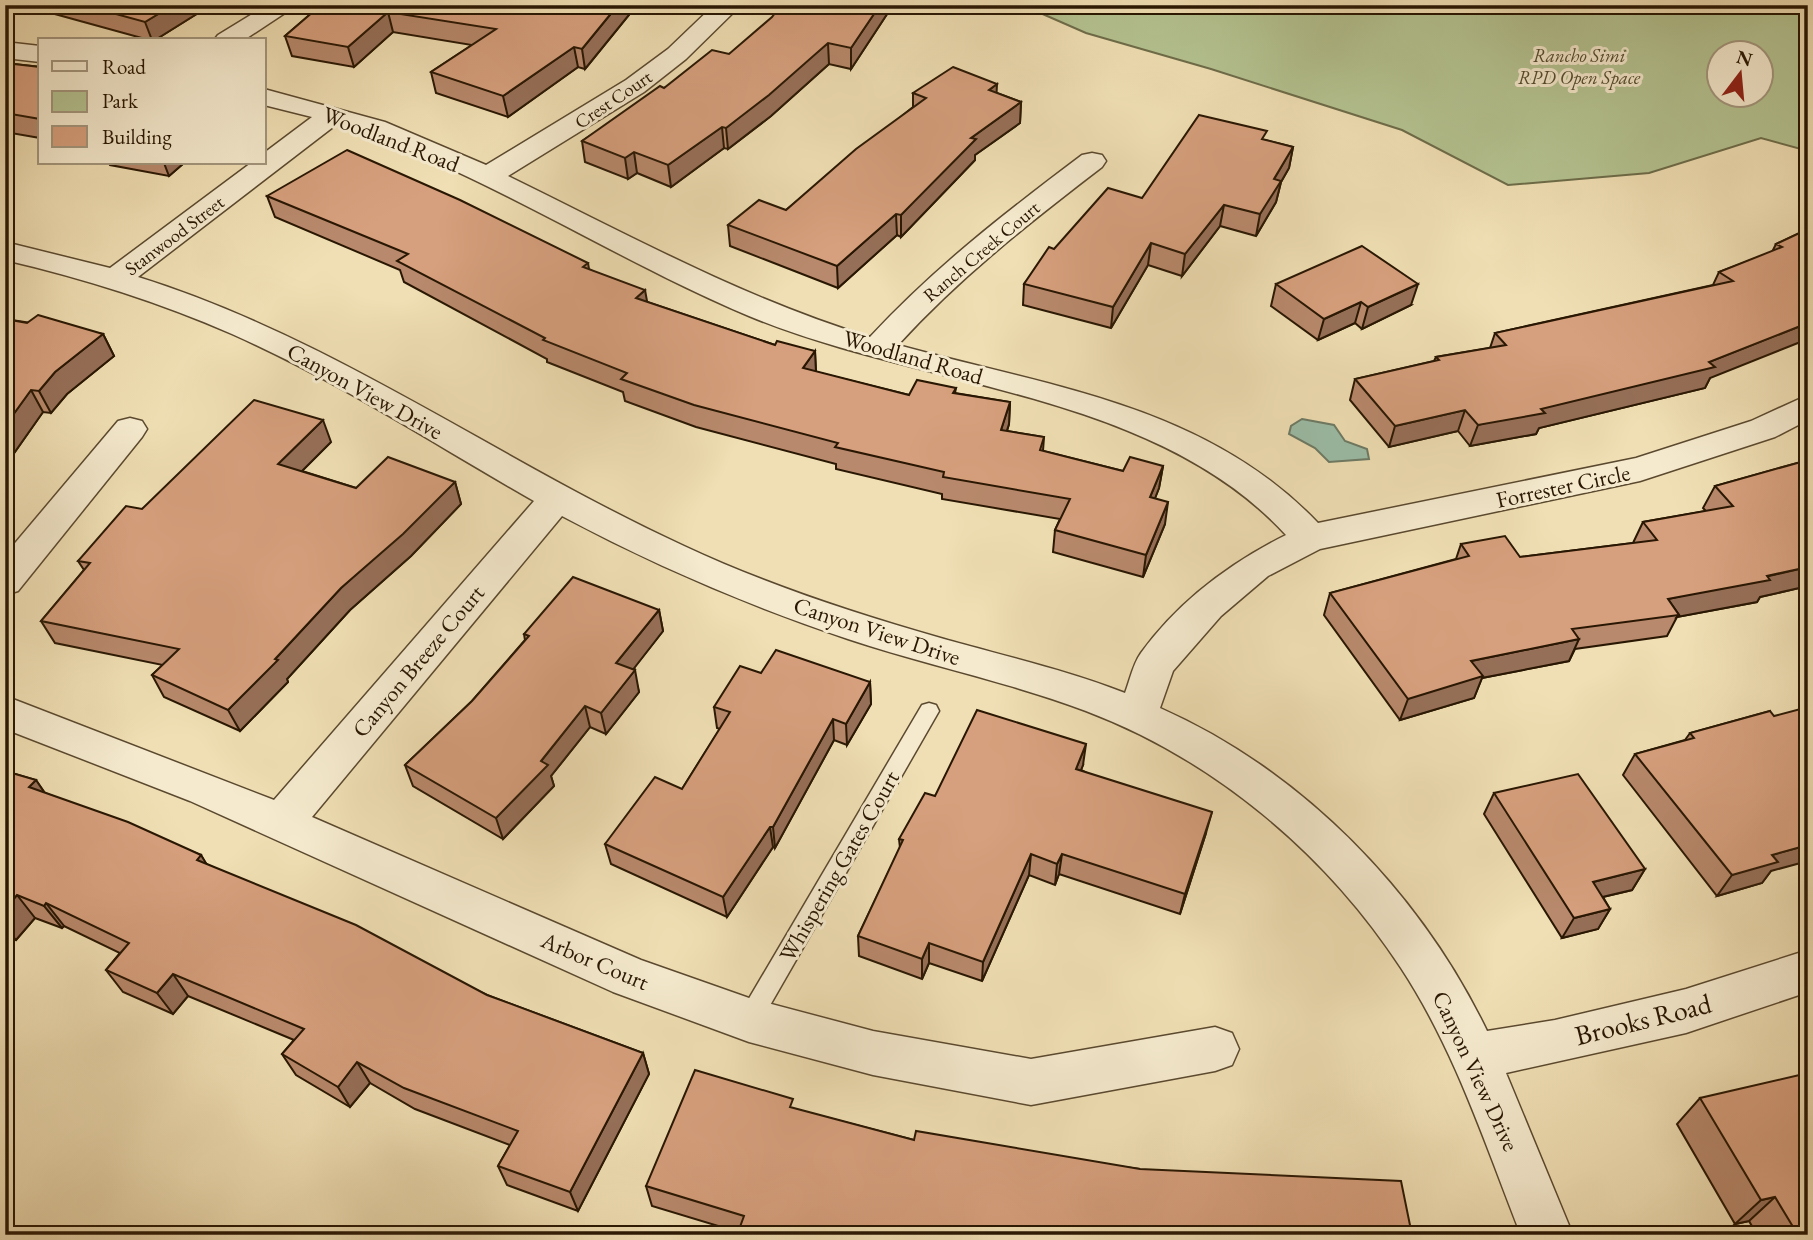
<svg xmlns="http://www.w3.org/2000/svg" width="1813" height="1240" viewBox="0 0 1813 1240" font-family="'EB Garamond',serif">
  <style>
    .green { fill: #b4c391; stroke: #6e6d4a; stroke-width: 2; fill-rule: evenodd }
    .water { fill: #9bbda7; stroke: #6d7b65; stroke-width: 2 }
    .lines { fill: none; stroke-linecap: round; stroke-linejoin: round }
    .lane-casing { stroke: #5b492f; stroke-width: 3 }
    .street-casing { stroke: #5b492f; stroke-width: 3 }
    .lane { fill: #f5eace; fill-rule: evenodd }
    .street { fill: #f5eace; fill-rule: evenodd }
    .wall { fill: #b8896c; stroke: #291703; stroke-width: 2 }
    .shaded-wall { fill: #966f58; stroke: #291703; stroke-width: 2 }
    .building { fill: #d69f7d; stroke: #291703; stroke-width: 2 }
    .labels { text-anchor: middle; stroke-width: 6; stroke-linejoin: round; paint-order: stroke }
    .far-park-label { font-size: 19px; font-style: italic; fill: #534b2e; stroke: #f5eace }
    .far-street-label { font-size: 19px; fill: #291703; stroke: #f5eace }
    .street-label { font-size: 23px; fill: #291703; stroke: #f5eace }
    .near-street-label { font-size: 28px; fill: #291703; stroke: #f5eace }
  </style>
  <rect width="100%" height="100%" fill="#f0dfb4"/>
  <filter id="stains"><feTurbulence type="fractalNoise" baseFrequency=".00286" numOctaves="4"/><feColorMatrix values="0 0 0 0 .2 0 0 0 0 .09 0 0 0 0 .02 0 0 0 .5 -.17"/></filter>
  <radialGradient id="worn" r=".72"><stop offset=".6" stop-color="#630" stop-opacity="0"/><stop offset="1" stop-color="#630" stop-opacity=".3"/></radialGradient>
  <!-- green -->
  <path class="green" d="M1022,5H1808V151L1761,138L1649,173L1508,185L1402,130L1211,69L1086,33ZM1718,52H1760V94H1718Z"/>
  <!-- water -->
  <polygon class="water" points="1302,419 1334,425 1345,441 1367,449 1369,459 1329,462 1315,448 1289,434 1291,426"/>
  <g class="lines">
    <defs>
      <polygon id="lane" points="929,703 936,705 939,711 757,1028 749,1031 741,1028 737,1020 741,1012 922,705"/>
      <g id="street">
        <polygon points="267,5 297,5 244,40 214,40 218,35"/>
        <path d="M714,5H741L686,59L644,92L508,176C627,234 742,298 870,337C936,266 1005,213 1082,155L1092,153L1102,155L1106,161L1102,167C1029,223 960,277 898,345C1049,387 1204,404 1318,523L1636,458L1751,421L1808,395V420L1775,437L1640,481L1320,549L1268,576L1221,616L1173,671L1160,708C1302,771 1420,892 1487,1031L1555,1020L1686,989L1808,950V992L1686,1033L1506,1073L1573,1235H1521C1485,1144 1455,1050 1401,968C1326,853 1213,759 1086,711C1009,682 926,665 848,639C749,606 654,565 562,516L312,817L641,960L749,998L873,1031L1031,1059L1215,1027L1232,1033L1239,1049L1232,1065L1215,1071L1031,1105L873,1075L749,1042L613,992L190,801L5,729V696L274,800L534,501C434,444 338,381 232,334C159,302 83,278 5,260V242L110,268L251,163H264V153L312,117L264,105V89L385,122L486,165L626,80L668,49ZM337,124C481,170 609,257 749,316C921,388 1154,391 1286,535C1230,563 1178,602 1141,653C1133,664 1130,680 1125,693C1066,670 1004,656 944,639C856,614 767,585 684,546C499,461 334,338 138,277Z"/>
        <polygon points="5,42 40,46 40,62 5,58"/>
        <polygon points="130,418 142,421 147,429 142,437 18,591 5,595 5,555 118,421"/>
      </g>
    </defs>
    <!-- lane casing -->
    <use href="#lane" class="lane-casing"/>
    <!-- street casing -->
    <use href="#street" class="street-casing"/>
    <!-- lane -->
    <use href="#lane" class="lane"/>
    <!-- street -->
    <use href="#street" class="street"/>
  </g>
  <!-- wall -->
  <g class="wall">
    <polygon points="22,5 211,5 155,40 149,40"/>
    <polygon points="321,5 637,5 585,69 578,67 508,117 436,93 431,72 472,45 393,32 354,67 292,56 285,36"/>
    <polygon points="893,5 851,69 829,64 771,116 728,149 724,148 671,187 637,173 628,179 585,162 582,141 664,88 729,54"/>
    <polygon points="5,63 40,67 40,138 5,132"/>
    <polygon points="913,93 997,93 1021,102 1020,123 975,155 975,160 901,237 897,235 838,288 730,246 728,225 786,210 913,107"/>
    <polygon points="1265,140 1293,147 1289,168 1281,182 1276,202 1256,236 1220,226 1182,276 1148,265 1111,328 1023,305 1024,284 1054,249"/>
    <polygon points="109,163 184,163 169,176 110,165"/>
    <polygon points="267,196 588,263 589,269 647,302 775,345 815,351 816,372 909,395 956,388 955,393 1010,402 1009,424 1007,431 1044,437 1043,451 1123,471 1163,466 1159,488 1155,498 1165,524 1143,577 1053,552 1055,530 1060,519 942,499 942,494 836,469 836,464 696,427 625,401 623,392 547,362 547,359 404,282 400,270 275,217"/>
    <polygon points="1808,229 1710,378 1705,388 1539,428 1536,434 1470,446 1458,431 1389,447 1350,400 1355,379 1434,361 1436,357 1490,348 1495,333 1713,285 1719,272 1772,252 1776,244"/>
    <polygon points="1276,284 1411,305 1362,329 1355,323 1318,340 1271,306"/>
    <polygon points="5,319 103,334 114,356 67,394 51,413 43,412 5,466"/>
    <polygon points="331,442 302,471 356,488 455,482 461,504 411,556 350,610 287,679 288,682 240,731 164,697 152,675 163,665 55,643 41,621 84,570 78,561 142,509"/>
    <polygon points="1808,460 1808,586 1760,597 1757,602 1677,617 1667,636 1575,649 1569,661 1482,678 1474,698 1400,720 1324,615 1330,593 1456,559 1461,544 1520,557 1633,543 1643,522 1706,511 1703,508 1715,486"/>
    <polygon points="659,610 663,631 633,669 639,692 606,734 590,727 551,776 554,786 503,839 413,786 405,765 472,701 525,640 524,634"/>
    <polygon points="761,673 870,682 871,704 847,745 834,740 775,848 773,847 727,917 611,864 605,844 682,789 720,729 717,728 714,707"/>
    <polygon points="1770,711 1771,871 1762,883 1717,896 1623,775 1635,754 1685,740 1690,733"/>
    <polygon points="1083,765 1081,770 1206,833 1180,914 1059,874 1055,885 1029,875 982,981 929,963 922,979 859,956 858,936 900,848 899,839 935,796"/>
    <polygon points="5,771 36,780 45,793 201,855 206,864 487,995 643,1053 649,1074 578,1211 507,1185 498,1166 510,1145 415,1109 370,1083 350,1107 296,1075 282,1054 294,1040 188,996 173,1014 123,992 106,970 120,953 64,926 62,928 35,918 16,940 5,936"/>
    <polygon points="1494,793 1645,869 1632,890 1603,897 1610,909 1598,929 1562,938 1484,814"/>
    <polygon points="1700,1098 1808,1235 1757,1235 1749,1221 1735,1224 1677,1124"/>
    <polygon points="794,1109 914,1140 1140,1169 738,1232 652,1206 646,1186"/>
  </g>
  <!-- shaded-wall -->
  <g class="shaded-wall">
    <polygon points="173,5 211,5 155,40 152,40 145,22"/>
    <polygon points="618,5 637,5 585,69 582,49"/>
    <polygon points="880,5 893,5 851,69 851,48"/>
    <polygon points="388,12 393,32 354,67 348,47"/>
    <polygon points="828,43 829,64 771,116 728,149 726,128"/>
    <polygon points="574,47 578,67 508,117 503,96"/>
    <polygon points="997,84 996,105 989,90"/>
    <polygon points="1021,102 1020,123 975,155 975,160 901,237 901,215 971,138"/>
    <polygon points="722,127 724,148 671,187 668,165"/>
    <polygon points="1293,147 1289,168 1281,182 1276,202 1256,236 1260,214 1274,179"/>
    <polygon points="634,152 637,173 628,179 625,158"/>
    <polygon points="164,163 184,163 169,176"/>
    <polygon points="1224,205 1220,226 1182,276 1185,254"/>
    <polygon points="896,214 897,235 838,288 837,266"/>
    <polygon points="1151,243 1148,265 1111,328 1113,307"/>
    <polygon points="1418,284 1411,305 1362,329 1368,307"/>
    <polygon points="645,290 649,312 636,298"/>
    <polygon points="1361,302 1355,323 1318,340 1324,319"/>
    <polygon points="1808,323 1808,339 1710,378 1705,388 1539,428 1536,434 1470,446 1478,425 1709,362"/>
    <polygon points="103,334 114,356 67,394 51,413 39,391 55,372"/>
    <polygon points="815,351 816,373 803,368"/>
    <polygon points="31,390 43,412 5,466 5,426"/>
    <polygon points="1010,402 1009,424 1000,452 1001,430"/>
    <polygon points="1465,410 1458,431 1389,447 1395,426"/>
    <polygon points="323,420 331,442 287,486 278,464"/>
    <polygon points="1163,466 1159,488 1147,519 1150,497"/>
    <polygon points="455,482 461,504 411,556 350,610 287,679 288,682 240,731 228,710 341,588"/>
    <polygon points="1168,502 1165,524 1143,577 1146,555"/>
    <polygon points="1808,567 1808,586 1760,597 1757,602 1677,617 1679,615 1668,599"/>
    <polygon points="659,610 663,631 621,685 616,663"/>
    <polygon points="1579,639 1569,661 1482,678 1474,698 1400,720 1408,699 1471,661"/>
    <polygon points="635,670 639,692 606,734 601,713"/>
    <polygon points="870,682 871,704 847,745 846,724"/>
    <polygon points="585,706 590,727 551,776 554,786 503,839 496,818"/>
    <polygon points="833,719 834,740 775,848 773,827"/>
    <polygon points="1086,744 1083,765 1073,790 1076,769"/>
    <polygon points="36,780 52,804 29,787"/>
    <polygon points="1212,812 1206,833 1180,914 1185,894"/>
    <polygon points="770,827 773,847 727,917 723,897"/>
    <polygon points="1808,845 1808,861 1771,871 1762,883 1717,896 1732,875 1772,855"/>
    <polygon points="1031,854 1029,875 982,981 983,962"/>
    <polygon points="1062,854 1059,874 1055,885 1057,864"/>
    <polygon points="201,855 215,878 197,860"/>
    <polygon points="1645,869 1632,890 1581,902 1593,882"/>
    <polygon points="17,895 35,918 16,940 5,928 5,909"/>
    <polygon points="46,903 64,926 62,928 44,906"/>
    <polygon points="1610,909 1598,929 1562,938 1574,918"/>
    <polygon points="929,943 929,963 922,979 922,959"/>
    <polygon points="173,974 188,996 173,1014 157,993"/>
    <polygon points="643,1053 649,1074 578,1211 570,1192"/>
    <polygon points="357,1062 370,1083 350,1107 338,1087"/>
    <polygon points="1775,1197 1749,1221 1735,1224 1761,1200"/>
  </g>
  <!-- building -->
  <g class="building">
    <polygon points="83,5 173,5 145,22"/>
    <polygon points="321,5 618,5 582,49 574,47 503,96 431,72 496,29 388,12 348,47 285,36"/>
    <polygon points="781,5 880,5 851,48 828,43 769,95 726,128 722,127 668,165 634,152 625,158 582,141 660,86 664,88 712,50 729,54 772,17"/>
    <polygon points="5,63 40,67 40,119 5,113"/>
    <polygon points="953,67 997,84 989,90 1021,102 971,138 976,139 901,215 896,214 837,266 728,225 759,200 786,210 856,149 926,98 913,93"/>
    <polygon points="1199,115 1267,131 1262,139 1293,147 1274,179 1281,181 1260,214 1224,205 1185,254 1151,243 1113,307 1024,284 1049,247 1054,249 1108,188 1142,198"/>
    <polygon points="347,150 460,200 588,263 583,267 645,290 636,298 775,345 777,341 815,351 803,368 909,395 917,380 956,388 953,393 1010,402 1001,430 1044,437 1040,450 1123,471 1130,457 1163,466 1150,497 1168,502 1146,555 1055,530 1070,499 943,477 944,472 835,447 838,443 694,405 621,379 627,373 543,340 545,338 397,261 408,254 267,196"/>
    <polygon points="1808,229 1808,323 1709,362 1715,367 1541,409 1545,413 1478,425 1465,410 1395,426 1355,379 1439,360 1436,357 1506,345 1495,333 1733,281 1719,272 1782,247 1776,244"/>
    <polygon points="1362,246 1418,284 1368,307 1361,302 1324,319 1276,284"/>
    <polygon points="38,315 103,334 55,372 39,391 31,390 5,426 5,319 27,323"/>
    <polygon points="254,400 323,420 278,464 356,488 388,457 455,482 403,534 341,588 275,659 278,660 228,710 152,675 179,649 41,621 90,563 78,561 126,506 142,509"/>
    <polygon points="1808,460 1808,567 1767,576 1770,580 1668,599 1679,615 1572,629 1579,639 1471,661 1483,676 1408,699 1330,593 1469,556 1461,544 1505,536 1520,557 1657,540 1643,522 1733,506 1715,486"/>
    <polygon points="573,577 659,610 616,663 635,670 601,713 585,706 541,761 548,765 496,818 405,765 472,701 529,636 524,634"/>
    <polygon points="776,650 870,682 846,724 833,719 773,827 770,827 723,897 605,844 655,777 682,789 730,712 714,707 740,666 761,673"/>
    <polygon points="1808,707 1808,845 1772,855 1778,862 1732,875 1635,754 1694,738 1690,733 1770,711 1774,716"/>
    <polygon points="977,710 1086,744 1076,769 1212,812 1185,894 1062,854 1057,864 1031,854 983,962 929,943 922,959 858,936 903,840 899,839 925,793 935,796"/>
    <polygon points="5,771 36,780 29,787 128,822 201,855 197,860 356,925 487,995 643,1053 570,1192 498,1166 518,1131 404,1088 357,1062 338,1087 282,1054 304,1029 173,974 157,993 106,970 129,943 46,903 44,906 17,895 5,909"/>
    <polygon points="1578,774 1645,869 1593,882 1610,909 1574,918 1494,793"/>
    <polygon points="695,1070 793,1099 790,1107 914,1140 916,1131 1140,1169 1401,1181 1412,1235 737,1235 744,1216 646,1186"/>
    <polygon points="1808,1073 1808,1235 1798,1235 1775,1197 1761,1200 1700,1098"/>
  </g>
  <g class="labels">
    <!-- far-park labels -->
    <g class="far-park-label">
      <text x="1579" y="62">Rancho Simi<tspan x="1579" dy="22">RPD Open Space</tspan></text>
    </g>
    <!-- far-street labels -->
    <g class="far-street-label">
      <text transform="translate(613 99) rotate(-34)" y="7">Crest Court</text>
      <text transform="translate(174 235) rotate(-37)" y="7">Stanwood Street</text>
      <text transform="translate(981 251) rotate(-40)" y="7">Ranch Creek Court</text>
    </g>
    <!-- street labels -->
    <g class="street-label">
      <text transform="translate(391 139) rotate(21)" y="8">Woodland Road</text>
      <text transform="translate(913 357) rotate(16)" y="8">Woodland Road</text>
      <text transform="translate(365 391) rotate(29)" y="8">Canyon View Drive</text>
      <text transform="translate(1563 486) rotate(-12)" y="8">Forrester Circle</text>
      <text transform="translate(877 631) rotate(18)" y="8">Canyon View Drive</text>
      <text transform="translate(418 661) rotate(-50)" y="8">Canyon Breeze Court</text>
      <text transform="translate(839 866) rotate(-60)" y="8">Whispering Gates Court</text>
      <text transform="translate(595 961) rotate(23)" y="8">Arbor Court</text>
      <text transform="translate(1476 1071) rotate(65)" y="8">Canyon View Drive</text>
    </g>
    <!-- near-street labels -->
    <g class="near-street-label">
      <text transform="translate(1643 1019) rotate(-14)" y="10">Brooks Road</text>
    </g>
  </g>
  <!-- margin -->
  <rect width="1813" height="1240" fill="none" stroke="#f0dfb4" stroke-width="28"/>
  <rect x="7" y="7" width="1799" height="1226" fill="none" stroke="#291703" stroke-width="3.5"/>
  <rect x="14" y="14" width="1785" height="1212" fill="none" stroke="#291703" stroke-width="2"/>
  <!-- legend -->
  <rect x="38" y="38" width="228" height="126" fill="#f5eace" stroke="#a3967d" stroke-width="2"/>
  <rect x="52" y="61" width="35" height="10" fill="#f5eace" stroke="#a3967d" stroke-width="2"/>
  <text x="102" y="74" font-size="21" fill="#291703">Road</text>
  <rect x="52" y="91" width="35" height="21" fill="#b4c391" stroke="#a3967d" stroke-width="2"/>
  <text x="102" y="108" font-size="21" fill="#291703">Park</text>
  <rect x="52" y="126" width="35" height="21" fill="#d69f7d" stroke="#a3967d" stroke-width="2"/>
  <text x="102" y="144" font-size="21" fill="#291703">Building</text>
  <!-- north arrow -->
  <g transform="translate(1740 74) rotate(16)"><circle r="33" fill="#f5eace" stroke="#a3967d" stroke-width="2"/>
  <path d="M0-5L12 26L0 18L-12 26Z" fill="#8f2418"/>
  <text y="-10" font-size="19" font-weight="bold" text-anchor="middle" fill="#291703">N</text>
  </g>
  <rect width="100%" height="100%" filter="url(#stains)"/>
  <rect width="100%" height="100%" fill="url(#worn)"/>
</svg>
